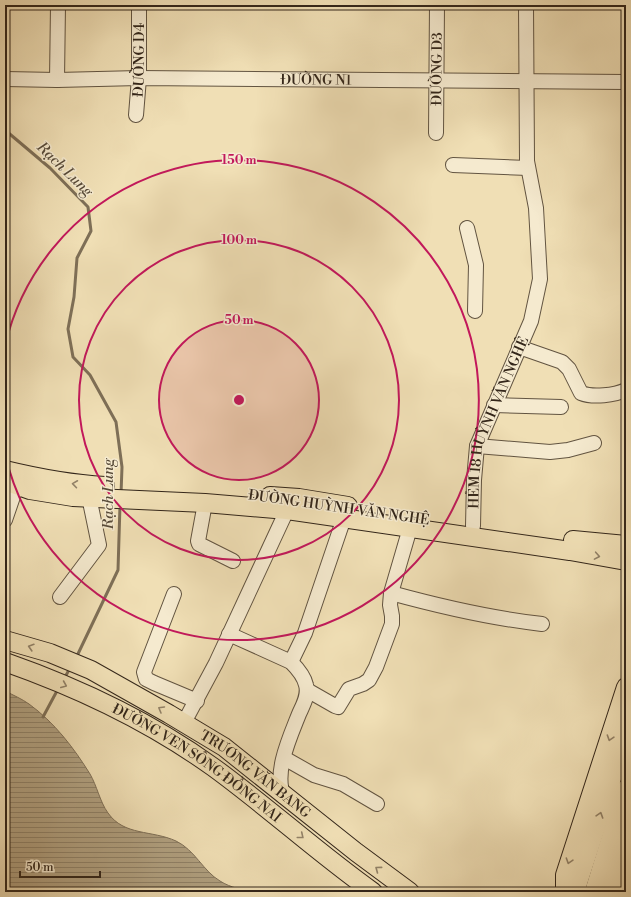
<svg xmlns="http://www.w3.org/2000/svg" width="631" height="897" viewBox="0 0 631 897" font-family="'Libre Bodoni',serif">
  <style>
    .water { fill: url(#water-rules); stroke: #7e6f57 }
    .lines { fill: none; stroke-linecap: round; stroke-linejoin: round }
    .stream { stroke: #7e6f57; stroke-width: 3 }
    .minor-casing { stroke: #625441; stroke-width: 16 }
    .major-casing { stroke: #33261a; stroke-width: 20 }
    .minor { stroke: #f5eacf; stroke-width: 14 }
    .major { stroke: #f0dfb5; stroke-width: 18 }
    .oneway { stroke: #928268 }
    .ring { fill: none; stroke: #c2185b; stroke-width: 2 }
    .labels { text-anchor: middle; stroke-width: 3; stroke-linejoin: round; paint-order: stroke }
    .street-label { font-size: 14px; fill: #33261a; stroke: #f5eacf }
    .water-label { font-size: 15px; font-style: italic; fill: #584b39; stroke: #f5eacf }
    .centre { fill: #c2185b; stroke: #f5eacf; stroke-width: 2 }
    .ring-label { font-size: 12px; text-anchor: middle; font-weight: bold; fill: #c2185b; stroke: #f5eacf; stroke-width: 3; stroke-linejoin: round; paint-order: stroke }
  </style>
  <defs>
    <pattern id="water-rules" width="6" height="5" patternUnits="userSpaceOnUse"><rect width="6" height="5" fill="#b0a080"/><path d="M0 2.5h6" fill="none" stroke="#908268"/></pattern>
  </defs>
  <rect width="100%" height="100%" fill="#f0dfb5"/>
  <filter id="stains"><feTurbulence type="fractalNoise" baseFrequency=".005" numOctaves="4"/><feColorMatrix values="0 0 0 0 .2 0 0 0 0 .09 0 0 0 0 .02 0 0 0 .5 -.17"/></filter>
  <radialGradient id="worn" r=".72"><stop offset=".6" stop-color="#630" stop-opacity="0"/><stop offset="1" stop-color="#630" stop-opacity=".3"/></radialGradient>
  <!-- water -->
  <path class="water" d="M5,691C13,695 22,699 29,704C54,722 74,748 90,774C97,786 100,802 108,813C124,836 152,830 176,841C195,850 203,871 220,881C231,888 243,890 255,892H5Z"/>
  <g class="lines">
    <!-- stream -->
    <g class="stream">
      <polyline points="5,130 50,168 88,207 91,231 77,258 74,297 68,329 73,357 90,375 116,422 122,467 121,494"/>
      <polyline points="76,658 118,570 120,505"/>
      <polyline points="64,679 70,668"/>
      <polyline points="43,717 58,689"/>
    </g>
    <defs>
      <g id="minor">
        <path id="s1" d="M5,79L57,80L139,78L626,82"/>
        <polyline points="57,80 58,5"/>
        <path id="s2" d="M136,115L139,78V5"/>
        <path id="s3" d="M436,133L437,5"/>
        <polyline points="453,165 528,168"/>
        <polyline points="467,228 476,265 475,311"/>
        <path d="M519,347L562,362L569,369L581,393C593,398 615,395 626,390"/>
        <polyline points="494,405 561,407"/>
        <polyline points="477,446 550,452 568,450 594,443"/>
        <polyline points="205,503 198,541 199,544 233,561"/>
        <polyline points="5,520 17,485"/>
        <path id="s4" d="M473,526L474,480L477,446L531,321L540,279L536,208L527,161L526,5"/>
        <path d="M391,593C442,607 489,618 542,624"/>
        <polyline points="174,594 144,672 146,679 154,683 197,701"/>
        <polyline points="60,597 99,545 89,497"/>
        <path d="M229,634L291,662C297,668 304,676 306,685C309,695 303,705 299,714C290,737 273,773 284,797"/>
        <polyline points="291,662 305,633 344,518"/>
        <polyline points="307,690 335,706 338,707 349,689 363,684 369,680 376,667 392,624 392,616 390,605 391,593 410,528"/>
        <polyline points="196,730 188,725 187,717 216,663 287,510"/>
        <polyline points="284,758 314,775 343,784 377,804"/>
        <polyline points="626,892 626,891"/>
      </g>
      <g id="major">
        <path d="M5,470C38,478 70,484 105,486"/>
        <polyline points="5,481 30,490 73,497 205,503 287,510 570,551 626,561"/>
        <polyline points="270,496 299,498 348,506"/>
        <polyline points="573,540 626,545"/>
        <path id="s5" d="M5,640L50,653L91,670L169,714L224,747L356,852L410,892"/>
        <path id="s6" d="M5,662C79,688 149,721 213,767C268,807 318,853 373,892"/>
        <polyline points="566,892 565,887 565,875 626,687"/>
        <polyline points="575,892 626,735"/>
        <polyline points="594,892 626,789"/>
        <polyline points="610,892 626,842"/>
      </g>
    </defs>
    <!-- minor casing -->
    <use href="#minor" class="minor-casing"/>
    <!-- major casing -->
    <use href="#major" class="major-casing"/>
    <!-- minor -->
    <use href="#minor" class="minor"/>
    <!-- major -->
    <use href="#major" class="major"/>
  </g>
  <!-- one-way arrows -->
  <defs><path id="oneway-chevron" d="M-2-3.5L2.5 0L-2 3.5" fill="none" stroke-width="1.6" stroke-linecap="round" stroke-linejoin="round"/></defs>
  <g class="oneway">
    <use href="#oneway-chevron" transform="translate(75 484) rotate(-172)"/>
    <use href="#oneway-chevron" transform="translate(597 556) rotate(10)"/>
    <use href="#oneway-chevron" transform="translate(31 647) rotate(-163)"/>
    <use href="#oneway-chevron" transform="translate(64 685) rotate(23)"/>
    <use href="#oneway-chevron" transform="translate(161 709) rotate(-150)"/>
    <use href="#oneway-chevron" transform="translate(610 738) rotate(108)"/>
    <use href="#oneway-chevron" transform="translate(600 815) rotate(-72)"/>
    <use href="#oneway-chevron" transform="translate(301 836) rotate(39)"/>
    <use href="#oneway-chevron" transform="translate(569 861) rotate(108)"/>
    <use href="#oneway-chevron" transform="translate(378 869) rotate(-143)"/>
  </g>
  <!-- distance rings -->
  <circle cx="239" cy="400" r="80" fill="#c2185b" fill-opacity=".12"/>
  <g class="ring">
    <circle cx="239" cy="400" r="80"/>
    <circle cx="239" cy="400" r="160"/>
    <path d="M5 346A240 240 0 1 1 5 454"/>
  </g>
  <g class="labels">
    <!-- street labels -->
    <g class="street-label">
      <text dy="5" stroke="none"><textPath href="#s2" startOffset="55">ĐƯỜNG D4</textPath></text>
      <text dy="5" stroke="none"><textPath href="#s3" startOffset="64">ĐƯỜNG D3</textPath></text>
      <text dy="5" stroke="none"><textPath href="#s1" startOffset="311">ĐƯỜNG N1</textPath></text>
      <text dy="5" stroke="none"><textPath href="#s4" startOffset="108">HẺM 18 HUỲNH VĂN NGHỆ</textPath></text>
      <text transform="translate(339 507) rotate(8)" y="5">ĐƯỜNG HUỲNH VĂN NGHỆ</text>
      <text dy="5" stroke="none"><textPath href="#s6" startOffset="218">ĐƯỜNG VEN SÔNG ĐỒNG NAI</textPath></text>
      <text dy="5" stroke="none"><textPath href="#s5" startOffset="286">TRƯƠNG VĂN BANG</textPath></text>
    </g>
    <!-- water labels -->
    <g class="water-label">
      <text transform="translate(65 169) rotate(44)" y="5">Rạch Lung</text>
      <text transform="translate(108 494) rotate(-90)" y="5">Rạch Lung</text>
    </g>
  </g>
  <circle cx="239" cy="400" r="6" class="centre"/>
  <g class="ring-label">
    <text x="239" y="164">150 m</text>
    <text x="239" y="244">100 m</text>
    <text x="239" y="324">50 m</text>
  </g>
  <!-- margin -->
  <rect width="631" height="897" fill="none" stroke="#f0dfb5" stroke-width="20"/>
  <rect x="6" y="6" width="619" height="885" fill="none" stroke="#33261a" stroke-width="2"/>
  <rect x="10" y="10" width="611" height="877" fill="none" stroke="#33261a"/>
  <!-- scale -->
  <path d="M20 871v6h80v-6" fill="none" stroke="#33261a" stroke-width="2"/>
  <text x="26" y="871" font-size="12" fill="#33261a" stroke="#f5eacf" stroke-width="3" paint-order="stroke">50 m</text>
  <rect width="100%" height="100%" filter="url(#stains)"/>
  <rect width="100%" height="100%" fill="url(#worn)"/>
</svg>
